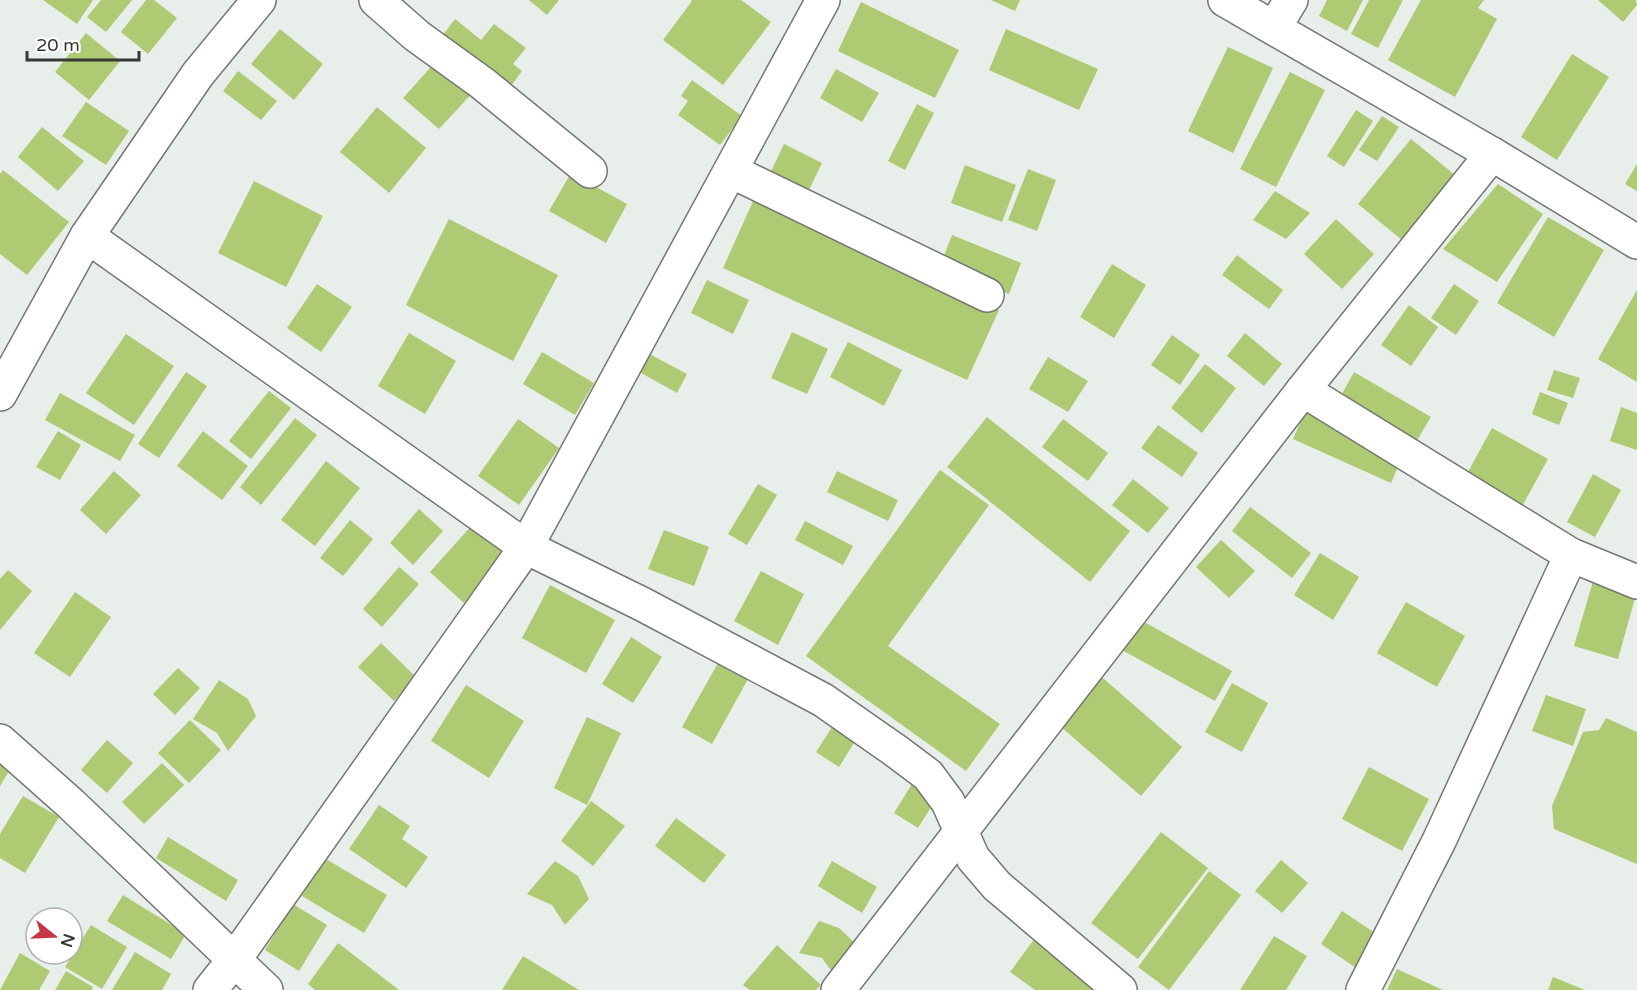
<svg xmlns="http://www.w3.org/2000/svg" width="1637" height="990" viewBox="0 0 1637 990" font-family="'Varela Round',sans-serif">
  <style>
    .building { fill: #aeca72 }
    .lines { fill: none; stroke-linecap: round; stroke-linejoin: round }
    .minor-casing { stroke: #747874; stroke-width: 36 }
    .minor { stroke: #fff; stroke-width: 33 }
  </style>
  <rect width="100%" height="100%" fill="#e8eee9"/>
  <!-- building -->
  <g class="building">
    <polygon points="43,0 93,0 77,24"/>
    <polygon points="101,0 132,0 106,32 87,17"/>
    <polygon points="146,0 154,0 177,18 148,54 121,32"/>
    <polygon points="529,0 559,0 547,15"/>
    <polygon points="690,0 741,0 771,22 723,85 663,40 692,1"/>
    <polygon points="991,0 1020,0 1015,11"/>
    <polygon points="1327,0 1363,0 1347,31 1319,16"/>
    <polygon points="1369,0 1403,0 1378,48 1351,34"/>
    <polygon points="1421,0 1484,0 1478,8 1497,19 1455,97 1388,60"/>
    <polygon points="1598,0 1636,0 1637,5 1623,22"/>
    <polygon points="861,2 959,50 935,98 838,51"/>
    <polygon points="455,19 481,40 494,24 526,48 513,64 522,71 508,90 440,39"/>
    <polygon points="280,29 323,64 294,100 251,64"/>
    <polygon points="1006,29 1098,69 1079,110 989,70"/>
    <polygon points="86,33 120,61 89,100 55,72"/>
    <polygon points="1228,47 1273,68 1233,153 1188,131"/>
    <polygon points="1572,54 1609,77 1557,160 1521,137"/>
    <polygon points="440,57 475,90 439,129 403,98"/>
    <polygon points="836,69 879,93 862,122 820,98"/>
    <polygon points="238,71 277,101 261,120 223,91"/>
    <polygon points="1290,72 1325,90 1276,187 1240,169"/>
    <polygon points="692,80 742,116 720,145 678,115 688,101 681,96"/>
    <polygon points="86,102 129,131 106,165 62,136"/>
    <polygon points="917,104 934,113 905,170 888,161"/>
    <polygon points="377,107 426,148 389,193 340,152"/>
    <polygon points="1356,110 1373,121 1344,167 1327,156"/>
    <polygon points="1382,116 1399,127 1377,161 1359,150"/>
    <polygon points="42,127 84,161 58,191 18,157"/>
    <polygon points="1411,139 1461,180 1408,245 1358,204"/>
    <polygon points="784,144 822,163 806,196 768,178"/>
    <polygon points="1637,164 1637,191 1625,184"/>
    <polygon points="965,165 1016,185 1002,222 951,203"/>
    <polygon points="1028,169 1056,180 1037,231 1008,220"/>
    <polygon points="3,170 69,222 27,275 0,254 0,174"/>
    <polygon points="571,173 627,204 606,243 549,211"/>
    <polygon points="254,181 323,216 286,287 218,253"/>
    <polygon points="1498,184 1543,214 1497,282 1443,249"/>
    <polygon points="1275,191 1310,213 1286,239 1253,220"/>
    <polygon points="754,199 999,310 967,380 723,268"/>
    <polygon points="1548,217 1604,250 1554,337 1497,303"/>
    <polygon points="449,219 558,275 513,361 406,305"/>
    <polygon points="1336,219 1374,254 1342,289 1304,254"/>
    <polygon points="952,235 1021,263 1009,294 940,266"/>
    <polygon points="1237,255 1283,290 1269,309 1222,275"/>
    <polygon points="1112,264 1146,285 1114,338 1080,317"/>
    <polygon points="707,280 749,300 733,334 691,313"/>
    <polygon points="317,284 352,307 321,352 287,328"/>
    <polygon points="1454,284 1479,301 1456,335 1431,318"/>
    <polygon points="1637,290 1637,382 1598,359"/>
    <polygon points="1409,305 1438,327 1411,366 1381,345"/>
    <polygon points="792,332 828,349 807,394 771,378"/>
    <polygon points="409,333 456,361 425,414 378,386"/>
    <polygon points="1245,333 1282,364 1264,386 1227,356"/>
    <polygon points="126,334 174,366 134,425 86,393"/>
    <polygon points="1172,335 1200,355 1180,385 1151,365"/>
    <polygon points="848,342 902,370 884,406 830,377"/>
    <polygon points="644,351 687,374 677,393 634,369"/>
    <polygon points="542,352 594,383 575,415 523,384"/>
    <polygon points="1048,357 1088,381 1068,412 1029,389"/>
    <polygon points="1205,364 1236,388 1202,433 1171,408"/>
    <polygon points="1554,370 1580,378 1573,398 1547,390"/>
    <polygon points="186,372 207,386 159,458 138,444"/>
    <polygon points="1354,372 1431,417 1413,447 1337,403"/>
    <polygon points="269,391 291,408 251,459 229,441"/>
    <polygon points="1540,392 1568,403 1559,425 1532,414"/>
    <polygon points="60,393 135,435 120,461 45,420"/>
    <polygon points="1621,407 1637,413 1637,450 1610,441"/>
    <polygon points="1306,410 1404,453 1391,483 1293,439"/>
    <polygon points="987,417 1130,531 1090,582 947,467"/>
    <polygon points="295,418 317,435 261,505 240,487"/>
    <polygon points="518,419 559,448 519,505 478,476"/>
    <polygon points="1063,419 1108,453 1088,481 1042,447"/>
    <polygon points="1158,425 1198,453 1182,477 1141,448"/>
    <polygon points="1492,428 1548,459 1519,512 1463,481"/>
    <polygon points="58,431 81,445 60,480 36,467"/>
    <polygon points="203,431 248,466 222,500 177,466"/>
    <polygon points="326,461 360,488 315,546 281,520"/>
    <polygon points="940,470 989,505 888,646 1000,724 966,771 806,656"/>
    <polygon points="114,471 141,495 106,534 80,510"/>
    <polygon points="837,471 898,500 888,521 827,492"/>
    <polygon points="1593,474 1621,490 1595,537 1567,522"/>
    <polygon points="1133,479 1169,508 1148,533 1112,505"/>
    <polygon points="758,484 777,495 747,545 728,534"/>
    <polygon points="1250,507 1311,553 1292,578 1232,531"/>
    <polygon points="419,509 443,531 413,565 390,543"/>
    <polygon points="350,520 373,539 343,576 320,558"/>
    <polygon points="805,521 853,546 843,565 795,540"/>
    <polygon points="473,524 508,554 464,603 430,572"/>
    <polygon points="664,530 709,547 694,586 648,569"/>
    <polygon points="1221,540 1255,571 1229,598 1196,567"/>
    <polygon points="1320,553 1359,577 1333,620 1294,595"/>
    <polygon points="399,567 419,584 382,627 363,609"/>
    <polygon points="8,570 32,591 0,630 0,579"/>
    <polygon points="761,571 804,594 778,645 734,621"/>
    <polygon points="1594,578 1637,591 1618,659 1574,646"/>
    <polygon points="550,585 615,620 586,673 522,638"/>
    <polygon points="75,592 111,617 70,677 34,653"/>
    <polygon points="1406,602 1465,636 1437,687 1377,653"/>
    <polygon points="1137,618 1232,671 1215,701 1120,649"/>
    <polygon points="631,637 662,657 633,703 602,684"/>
    <polygon points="381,643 416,677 394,701 358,667"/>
    <polygon points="718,663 748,679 712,744 682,727"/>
    <polygon points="178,668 200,688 175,715 153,694"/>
    <polygon points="1096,672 1182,747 1141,796 1054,721"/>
    <polygon points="219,680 248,699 256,716 228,751 217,733 193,719"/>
    <polygon points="1232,683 1268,703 1242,752 1205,732"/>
    <polygon points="466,685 524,721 489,778 431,741"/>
    <polygon points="1546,695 1586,709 1573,746 1532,731"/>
    <polygon points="587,717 621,733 587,805 554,788"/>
    <polygon points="1606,718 1637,732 1637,864 1554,829 1552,806 1583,732 1599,730"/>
    <polygon points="190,720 221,750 189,783 158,753"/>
    <polygon points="834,724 857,738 839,767 816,752"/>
    <polygon points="107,740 133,763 107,793 81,770"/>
    <polygon points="0,759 12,766 0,786"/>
    <polygon points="162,763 184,785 144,824 122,802"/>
    <polygon points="1369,767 1429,799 1402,851 1342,819"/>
    <polygon points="912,784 936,799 918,828 894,813"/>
    <polygon points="23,796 59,817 25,873 0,858 0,834"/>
    <polygon points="591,801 625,826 593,866 561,841"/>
    <polygon points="379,805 410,826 402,839 428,857 406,888 349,849"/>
    <polygon points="676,818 726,855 704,883 655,846"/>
    <polygon points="1161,832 1208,868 1138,959 1091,923"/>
    <polygon points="168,837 238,880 226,901 156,858"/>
    <polygon points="324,858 387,895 364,933 302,896"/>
    <polygon points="1281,860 1308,883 1282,913 1255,891"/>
    <polygon points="555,861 578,876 589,899 565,925 552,905 527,894"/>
    <polygon points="832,861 877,887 862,913 818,886"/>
    <polygon points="1209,871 1241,895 1169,990 1138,967"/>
    <polygon points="123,895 186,934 171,959 107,921"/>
    <polygon points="293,904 327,925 299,971 265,950"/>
    <polygon points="1342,911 1381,937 1359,970 1321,944"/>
    <polygon points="819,921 839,928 857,945 836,977 822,958 799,953"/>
    <polygon points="91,925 127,947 102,989 65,967"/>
    <polygon points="1038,934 1103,990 1035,990 1010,972"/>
    <polygon points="1274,936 1307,956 1286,990 1240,990"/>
    <polygon points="338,943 399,990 315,990 308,984"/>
    <polygon points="777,945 821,985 816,990 750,990 743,985"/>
    <polygon points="135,952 171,974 162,990 112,990"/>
    <polygon points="20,953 50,971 39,990 0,990"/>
    <polygon points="523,956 579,990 502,990"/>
    <polygon points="1397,969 1443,990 1387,990"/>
    <polygon points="66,971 93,987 92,990 55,990"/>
    <polygon points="1553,977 1585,990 1548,990"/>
  </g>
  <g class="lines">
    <defs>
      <g id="minor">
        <polyline points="376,0 417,36 482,83 590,171"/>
        <polyline points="1225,0 1492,154 1637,242"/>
        <polyline points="1274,28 1291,0"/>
        <polyline points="731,171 987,295"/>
        <polyline points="87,236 526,547 642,604 823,700 896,751 928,775 948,802 973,858 997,886 1120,990"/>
        <polyline points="1303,390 1571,555 1637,582"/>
        <polyline points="0,394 87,236 198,74 259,0"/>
        <polyline points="0,741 71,804 266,990"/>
        <polyline points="210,990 234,960 526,547 823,0"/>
        <polyline points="838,990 1303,390 1492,154"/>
        <polyline points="1363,990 1439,841 1571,555"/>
      </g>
    </defs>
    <!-- minor casing -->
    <use href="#minor" class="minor-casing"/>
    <!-- minor -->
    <use href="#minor" class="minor"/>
  </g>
  <!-- north arrow -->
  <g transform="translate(54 936) rotate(108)"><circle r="28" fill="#ffffff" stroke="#afafaf" stroke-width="1.5"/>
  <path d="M0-4.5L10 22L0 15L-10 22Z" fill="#c73647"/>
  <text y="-9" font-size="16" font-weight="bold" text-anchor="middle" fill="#363836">N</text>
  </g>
  <!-- scale -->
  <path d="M27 51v9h112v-9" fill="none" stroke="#363836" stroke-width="3"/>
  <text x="36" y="51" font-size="18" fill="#363836" stroke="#ffffff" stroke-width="4.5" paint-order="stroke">20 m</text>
</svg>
